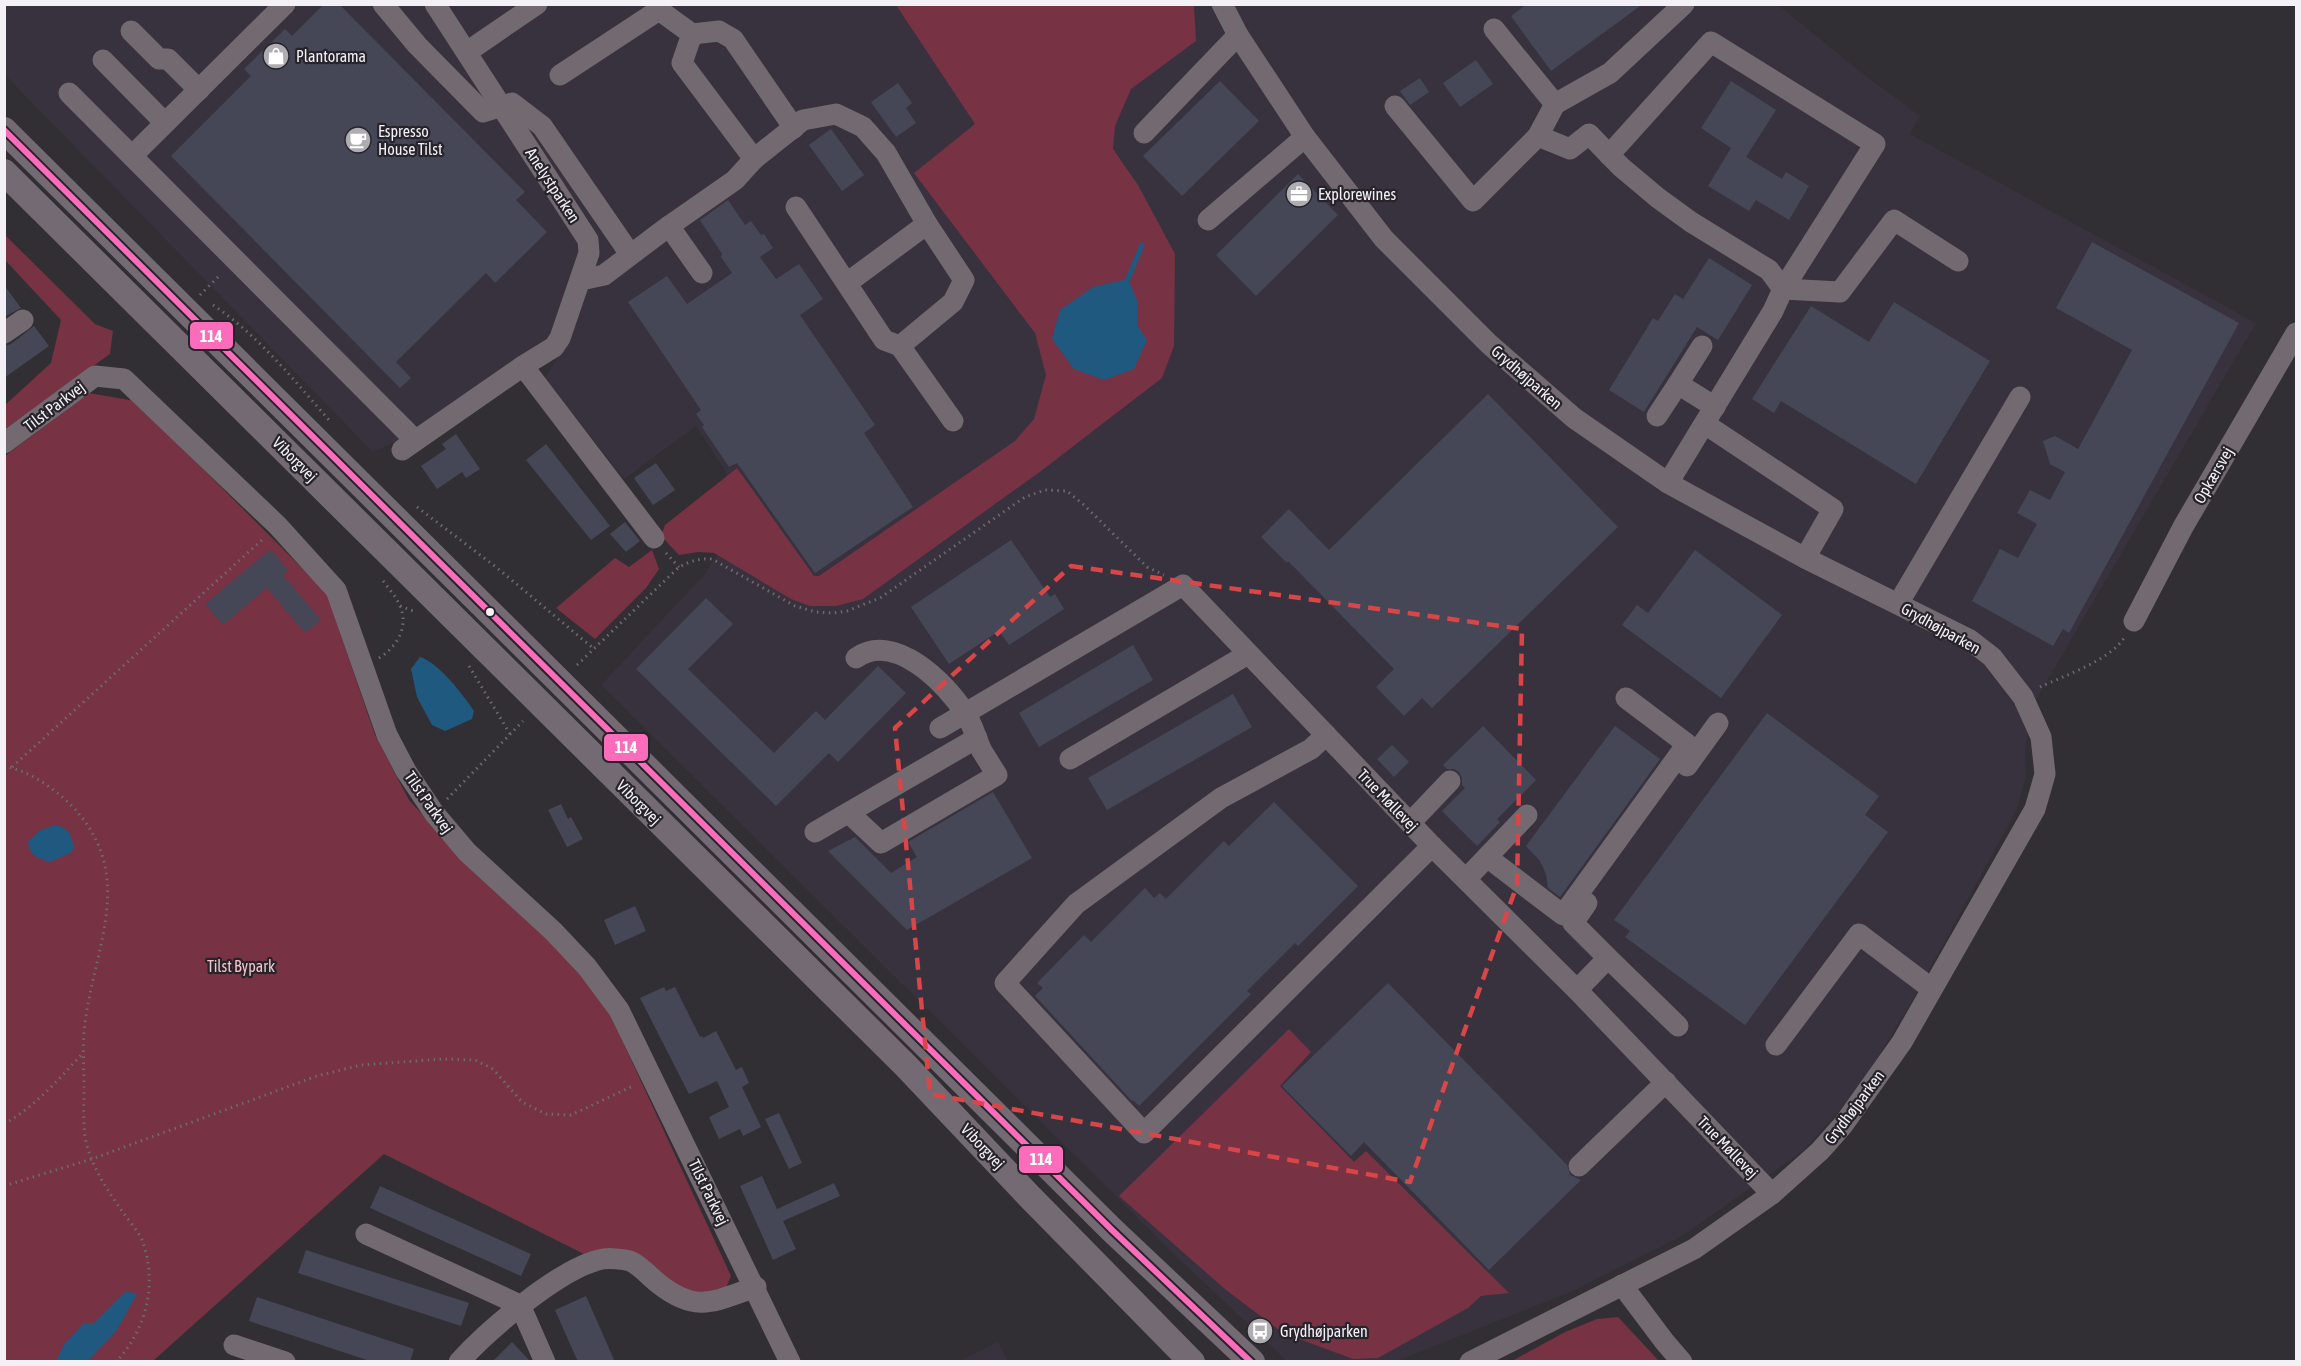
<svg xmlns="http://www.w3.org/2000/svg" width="2301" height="1366" viewBox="0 0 2301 1366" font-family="'Asap Condensed',sans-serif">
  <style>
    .built { fill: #38323e }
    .green { fill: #773243 }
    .water { fill: #20597f }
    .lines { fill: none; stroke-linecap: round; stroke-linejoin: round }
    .stream { stroke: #20597f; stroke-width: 5 }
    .building { fill: #454756 }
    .path { stroke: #6f6a6e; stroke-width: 3; stroke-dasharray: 1.5 4.5; stroke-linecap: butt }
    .minor { stroke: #736970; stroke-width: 21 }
    .major { stroke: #746a73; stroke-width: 26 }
    .bus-1-casing { stroke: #27232b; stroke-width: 10 }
    .bus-1 { stroke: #fb6dba; stroke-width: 6 }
    .marked { fill: none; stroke: #da4647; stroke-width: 4.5; stroke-dasharray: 12 8; stroke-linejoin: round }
    .bus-dot { fill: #f3f0f6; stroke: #27232b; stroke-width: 2 }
    .labels { text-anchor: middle; stroke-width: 4.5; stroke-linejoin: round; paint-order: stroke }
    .poi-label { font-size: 16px; fill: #f3f0f6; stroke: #27232b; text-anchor: start }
    .street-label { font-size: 16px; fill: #f3f0f6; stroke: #27232b }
    .park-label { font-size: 16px; fill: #f5c3ca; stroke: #27232b }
    .line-badge { stroke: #27232b; stroke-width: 2 }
    .badge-label { font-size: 16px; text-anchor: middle; font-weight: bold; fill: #fff }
  </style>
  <rect width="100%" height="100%" fill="#312f33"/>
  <!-- built -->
  <g class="built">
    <polygon points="5,5 423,5 579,241 580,253 551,337 397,441 373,452 5,75"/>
    <polygon points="444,5 1778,5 1862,73 1920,116 1910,134 2256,323 2037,698 2025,747 2026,777 2016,811 1915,996 1860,1087 1803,1151 1685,1234 1573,1291 1397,1361 1287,1361 1177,1257 601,685 705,574 747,505 696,426 624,479 545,378 565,346 597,256"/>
    <polygon points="998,1342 1008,1361 959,1361"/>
  </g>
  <!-- green -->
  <g class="green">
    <polygon points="896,5 1194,5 1196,41 1131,89 1115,126 1113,149 1138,185 1175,254 1174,346 1162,378 1041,471 863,599 836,606 810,606 791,599 714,553 698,552 679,555 661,536 665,525 737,468 814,576 819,576 1015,441 1034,419 1046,375 1035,333 914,173 975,124"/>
    <polygon points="4,234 95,324 113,331 110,354 5,429 5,405 51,363 61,320 5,260"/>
    <polygon points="89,393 135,401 326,592 375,735 409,800 452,847 574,965 609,1012 731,1276 725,1290 701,1295 584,1254 384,1154 153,1361 5,1362 5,456"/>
    <polygon points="652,550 659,569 646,588 595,639 556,608 615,558 629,567"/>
    <polygon points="1289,1029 1311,1052 1280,1086 1354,1162 1366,1151 1509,1293 1481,1296 1468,1308 1378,1358 1353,1359 1283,1333 1226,1290 1119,1196"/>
    <polygon points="1618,1317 1659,1361 1512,1361 1565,1332 1597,1319"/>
  </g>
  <!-- water -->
  <g class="water">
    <polygon points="1128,279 1137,300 1137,325 1147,340 1134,369 1104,380 1074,369 1052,339 1060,310 1093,287"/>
    <path d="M420,657C439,663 463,695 474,711L472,719L445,731L432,725L417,697L411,669Z"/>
    <path d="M54,825C68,827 72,835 74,849L70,853L50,862C39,859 29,855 28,842L39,831Z"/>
    <polygon points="126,1291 137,1294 117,1330 91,1358 87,1361 56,1361 63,1346 83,1324 94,1323"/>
  </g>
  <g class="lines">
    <!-- stream -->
    <polyline class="stream" points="1128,279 1142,245"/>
  </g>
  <!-- building -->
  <g class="building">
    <polygon points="324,4 339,4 525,192 516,200 547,232 495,283 486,273 396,362 411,378 400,388 171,156 251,76 244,69 285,29 292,36"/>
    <polygon points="1527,4 1643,4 1551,71 1511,16"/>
    <polygon points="1476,60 1493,84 1460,107 1443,83"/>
    <polygon points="1420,78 1429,92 1410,105 1400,91"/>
    <polygon points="1220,81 1259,121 1182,196 1143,156"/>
    <polygon points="1731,81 1776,110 1746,157 1782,179 1786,172 1809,186 1789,220 1756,200 1749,211 1708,186 1731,148 1701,128"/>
    <polygon points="898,83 912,103 906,108 916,123 896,137 871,102"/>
    <polygon points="831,129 864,175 842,191 809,145"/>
    <polygon points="1298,174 1338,215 1256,296 1216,255"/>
    <polygon points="728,200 745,225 751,221 761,235 764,234 773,248 760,257 776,279 799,264 823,299 800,315 875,425 864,433 913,507 815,573 737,463 729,467 702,427 704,425 696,414 701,410 628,302 667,276 687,304 732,273 721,257 722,254 700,220"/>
    <polygon points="2092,242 2239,323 2069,633 2063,629 2053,646 1972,601 2000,549 2018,558 2037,524 2017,513 2030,490 2050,500 2065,472 2050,464 2043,441 2055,436 2078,449 2132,350 2056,308"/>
    <polygon points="1709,258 1752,285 1718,340 1697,327 1644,412 1609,390 1653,318 1658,321 1675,294 1683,299"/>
    <polygon points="4,285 21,308 4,317"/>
    <polygon points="1894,302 1990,361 1916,484 1781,401 1774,413 1752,399 1811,306 1869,342"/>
    <polygon points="34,326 49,346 4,378 4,346 11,344"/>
    <polygon points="1488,394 1618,527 1432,708 1422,698 1404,716 1376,687 1394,669 1288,561 1287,563 1261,537 1289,509 1329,550"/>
    <polygon points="456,434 480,469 466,478 462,472 437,489 421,466 446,449 442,444"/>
    <polygon points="546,444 610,526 591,540 526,460"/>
    <polygon points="656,463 675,490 653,505 634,478"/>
    <polygon points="625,522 640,541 626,552 610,534"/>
    <polygon points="1011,540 1050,597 1055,594 1064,609 1009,645 999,631 949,664 911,607"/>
    <polygon points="271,549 288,570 283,575 321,620 305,633 267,588 223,625 205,604"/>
    <polygon points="1695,550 1782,615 1721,698 1622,625 1637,605 1648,613"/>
    <polygon points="706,598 733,624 688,669 774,753 816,711 825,720 878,666 906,693 838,762 829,753 776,806 636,669"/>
    <polygon points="1133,645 1153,680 1039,747 1019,713"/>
    <polygon points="1233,694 1252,727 1107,810 1088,778"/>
    <polygon points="1767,713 1879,796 1865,815 1888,832 1745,1025 1625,937 1630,931 1614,920"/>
    <polygon points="1483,726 1536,780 1497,819 1500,822 1477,846 1442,811 1465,788 1462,785 1462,778 1459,772 1454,769 1447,769 1443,765"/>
    <polygon points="1615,726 1660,759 1560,897 1548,888 1546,874 1540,861 1526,846"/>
    <polygon points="1392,745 1409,762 1394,777 1377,759"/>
    <polygon points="993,792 1032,858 907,930 828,851 855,837 891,873 917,857 908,842"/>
    <polygon points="1274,802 1358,886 1298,946 1295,943 1247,991 1251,994 1139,1106 1133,1100 1132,1101 1035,996 1043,988 1037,983 1084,935 1091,942 1145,888 1154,898 1160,893 1166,899 1224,841 1229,846"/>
    <polygon points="561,804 568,819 571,817 583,839 567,847 548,810"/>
    <polygon points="635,906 646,931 615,945 604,920"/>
    <polygon points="1388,983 1567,1165 1570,1175 1581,1180 1489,1270 1364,1142 1351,1156 1282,1086"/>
    <polygon points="664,987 666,991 675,987 700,1037 702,1036 703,1038 716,1031 736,1070 742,1067 749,1083 742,1087 761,1127 743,1136 740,1129 719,1139 709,1117 729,1107 717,1081 689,1094 640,998"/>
    <polygon points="779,1113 802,1163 789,1169 765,1119"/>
    <polygon points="762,1176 777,1209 834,1183 840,1196 783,1221 796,1249 773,1260 740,1186"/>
    <polygon points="380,1186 531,1254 521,1276 370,1208"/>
    <polygon points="306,1250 469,1303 461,1326 298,1273"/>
    <polygon points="586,1296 615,1362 578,1362 555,1310"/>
    <polygon points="257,1297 414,1349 410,1362 373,1362 249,1321"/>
    <polygon points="512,1342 531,1362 492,1362"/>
  </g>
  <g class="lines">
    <!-- path -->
    <g class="path">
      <polyline points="200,295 221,274"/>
      <path d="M213,305C259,336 292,378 329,420"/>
      <polyline points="417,507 496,567 593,648"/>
      <polyline points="666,553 679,567"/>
      <polyline points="400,606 416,612"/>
      <path d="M379,658C397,647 409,627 400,606C396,596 387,587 381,578"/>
      <path d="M577,665L679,567C691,561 699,558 712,559L795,606L816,612L833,613L847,611L880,598L1025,497L1045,490L1067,491L1084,505L1147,567L1164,575"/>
      <polyline points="469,666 510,734"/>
      <path d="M2040,687C2064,676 2110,660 2124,638"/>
      <path d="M4,766C29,771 52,787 70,804C138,873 95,944 85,1023C82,1044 84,1066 84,1087C84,1103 83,1121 85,1137C90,1165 108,1191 124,1214C130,1222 138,1231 142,1240C158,1282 147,1329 116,1362"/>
      <polyline points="12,767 264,538"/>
      <polyline points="447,799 523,721"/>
      <path d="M4,1124C36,1106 58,1080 83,1053"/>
      <polyline points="4,1186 92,1159 317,1076 361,1065 443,1059 475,1060 493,1069 522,1102 546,1114 571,1115 635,1085"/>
    </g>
    <!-- minor -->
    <g class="minor">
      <polyline points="383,4 417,45 483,112 512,103 542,126 630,254"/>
      <polyline points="1222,4 1238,35 1305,137 1384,239 1489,344 1574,418 1668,483 1805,558 1970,640 1992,657 2023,697 2041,737 2045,774 2035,809 1902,1042 1843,1125 1820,1151 1772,1194 1694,1249 1470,1362"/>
      <polyline points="1494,29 1555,104 1538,136"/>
      <polyline points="131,31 159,59 168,59 199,90"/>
      <polyline points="692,34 719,31 733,39 794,128"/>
      <polyline points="467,52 537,4"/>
      <polyline points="103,60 165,123"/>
      <polyline points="560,75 659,10 692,34 682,63 754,159"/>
      <polyline points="69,93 415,440"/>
      <polyline points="1555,104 1610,73 1684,4"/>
      <polyline points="1395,106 1473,201 1538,136 1570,149 1589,134 1621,167 1658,198 1691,222 1769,270 1783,289 1773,311 1668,483"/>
      <polyline points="1144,133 1238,35"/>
      <polyline points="1609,155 1711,42 1875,144 1783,289 1840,292 1894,220 1958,261"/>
      <polyline points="132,156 285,4"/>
      <polyline points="796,207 884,340 900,346 953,421"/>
      <polyline points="1208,220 1305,137"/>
      <polyline points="669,226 735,180 754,159 803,120 836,114 863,127 886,153 927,224 847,283"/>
      <polyline points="581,280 604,275 669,226 702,273"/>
      <polyline points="4,333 23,320"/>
      <polyline points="900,346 953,302 964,280 927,224"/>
      <polyline points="1702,346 1678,384 1715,407"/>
      <polyline points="523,366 654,538"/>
      <polyline points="1657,416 1678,384"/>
      <polyline points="1705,424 1833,509 1805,558"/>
      <polyline points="4,443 95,376 124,379 278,526 336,590 387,735 406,771 434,813 467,852 553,931 587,967 619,1010 790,1362"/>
      <polyline points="402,450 523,366 554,347 560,338 589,253 588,240 435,4"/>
      <polyline points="1898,604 2020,397"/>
      <polyline points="2134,621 2183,527 2296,333"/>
      <polyline points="940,728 1183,585 1432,846 1577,990 1772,1194"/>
      <polyline points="1326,735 1311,749 1221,798 1076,904 1005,983 1144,1133 1432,846"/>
      <polyline points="1070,759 1248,654"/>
      <polyline points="1687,766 1718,723"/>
      <path d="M849,813L881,843L997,775C992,767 987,759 982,751C976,739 973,724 965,713C945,682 894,631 856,658"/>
      <polyline points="1410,823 1450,781"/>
      <polyline points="815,832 977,738"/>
      <polyline points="1487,857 1563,915 1687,744 1626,698"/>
      <polyline points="1466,879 1527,815"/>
      <polyline points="1587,903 1573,923 1608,958"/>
      <polyline points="1577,990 1608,958 1678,1026"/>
      <polyline points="1776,1045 1859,934 1932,989"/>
      <polyline points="1579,1166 1666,1082"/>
      <polyline points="366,1234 520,1305 545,1362"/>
      <polyline points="1622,1285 1664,1341 1682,1362"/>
      <polyline points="234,1345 285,1362"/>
      <path d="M459,1362C487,1331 562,1266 603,1259C609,1258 623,1259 630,1261C640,1265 650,1277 659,1284C697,1314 715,1301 756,1287"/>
    </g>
    <!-- major -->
    <g class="major">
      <polyline points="4,130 1112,1230 1252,1362"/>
      <polyline points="4,172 906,1066 1028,1195 1192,1362"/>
    </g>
    <defs>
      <polyline id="bus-1" points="4,130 1112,1230 1251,1362"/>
    </defs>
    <!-- bus-1 casing -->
    <use href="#bus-1" class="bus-1-casing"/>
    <!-- bus-1 -->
    <use href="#bus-1" class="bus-1"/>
  </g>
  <!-- marked area -->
  <path class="marked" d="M1071,566L1522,629L1517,885L1410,1182L930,1094L895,728Z"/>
  <!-- icons -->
  <defs>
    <symbol id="shop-disc" viewBox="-11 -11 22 22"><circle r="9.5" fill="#afacb2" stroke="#27232b"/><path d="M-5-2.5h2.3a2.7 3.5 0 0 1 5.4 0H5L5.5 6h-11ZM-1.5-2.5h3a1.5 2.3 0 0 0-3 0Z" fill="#fff"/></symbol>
    <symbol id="cafe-disc" viewBox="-11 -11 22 22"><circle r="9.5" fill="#afacb2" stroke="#27232b"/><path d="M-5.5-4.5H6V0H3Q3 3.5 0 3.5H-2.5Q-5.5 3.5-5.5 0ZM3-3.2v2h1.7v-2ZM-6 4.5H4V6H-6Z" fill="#fff"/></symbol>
    <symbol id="office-disc" viewBox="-11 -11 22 22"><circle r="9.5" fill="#afacb2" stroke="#27232b"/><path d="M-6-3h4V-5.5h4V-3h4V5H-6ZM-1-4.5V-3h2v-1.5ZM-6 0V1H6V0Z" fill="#fff"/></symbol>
    <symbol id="bus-disc" viewBox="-11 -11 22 22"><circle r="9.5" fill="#afacb2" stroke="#27232b"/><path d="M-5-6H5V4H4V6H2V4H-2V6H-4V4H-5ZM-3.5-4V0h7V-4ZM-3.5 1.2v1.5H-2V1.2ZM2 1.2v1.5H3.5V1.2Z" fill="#fff"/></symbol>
  </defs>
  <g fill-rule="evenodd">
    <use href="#shop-disc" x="261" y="41" width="30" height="30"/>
    <use href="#cafe-disc" x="343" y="125" width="30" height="30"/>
    <use href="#office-disc" x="1284" y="179" width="30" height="30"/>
    <use href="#bus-disc" x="1245" y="1316" width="30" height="30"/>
  </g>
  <!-- markers -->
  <circle class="bus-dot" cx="490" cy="612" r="5"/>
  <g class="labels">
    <!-- poi labels -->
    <g class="poi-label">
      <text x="296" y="62">Plantorama</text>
      <text x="378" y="137">Espresso<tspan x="378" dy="18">House Tilst</tspan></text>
      <text x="1318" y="200">Explorewines</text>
      <text x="1280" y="1337">Grydhøjparken</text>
    </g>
    <!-- street labels -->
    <g class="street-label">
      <text transform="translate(553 185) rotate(57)" y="6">Anelystparken</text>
      <text transform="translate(1527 377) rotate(41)" y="6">Grydhøjparken</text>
      <text transform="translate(54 406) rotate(-37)" y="6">Tilst Parkvej</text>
      <text transform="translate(295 459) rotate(45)" y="6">Viborgvej</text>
      <text transform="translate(2213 475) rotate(-60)" y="6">Opkærsvej</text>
      <text transform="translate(1941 628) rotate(29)" y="6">Grydhøjparken</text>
      <text transform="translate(1388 800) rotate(46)" y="6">True Møllevej</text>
      <text transform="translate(429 802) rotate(55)" y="6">Tilst Parkvej</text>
      <text transform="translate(639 802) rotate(45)" y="6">Viborgvej</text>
      <text transform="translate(1854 1107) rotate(-53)" y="6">Grydhøjparken</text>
      <text transform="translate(983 1146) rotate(47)" y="6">Viborgvej</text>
      <text transform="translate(1728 1147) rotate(46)" y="6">True Møllevej</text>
      <text transform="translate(709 1192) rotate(64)" y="6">Tilst Parkvej</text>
    </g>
    <!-- park labels -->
    <g class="park-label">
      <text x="241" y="972">Tilst Bypark</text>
    </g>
  </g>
  <g class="line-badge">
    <rect x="189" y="321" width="45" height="29" rx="6" fill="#fb6dba"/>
    <rect x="603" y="733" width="46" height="29" rx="6" fill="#fb6dba"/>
    <rect x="1018" y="1145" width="46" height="29" rx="6" fill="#fb6dba"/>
  </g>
  <g class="badge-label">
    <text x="211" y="342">114</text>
    <text x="626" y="753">114</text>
    <text x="1041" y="1165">114</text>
  </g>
  <!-- border -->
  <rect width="2301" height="1366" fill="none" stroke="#f3f0f6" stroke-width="12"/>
</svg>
